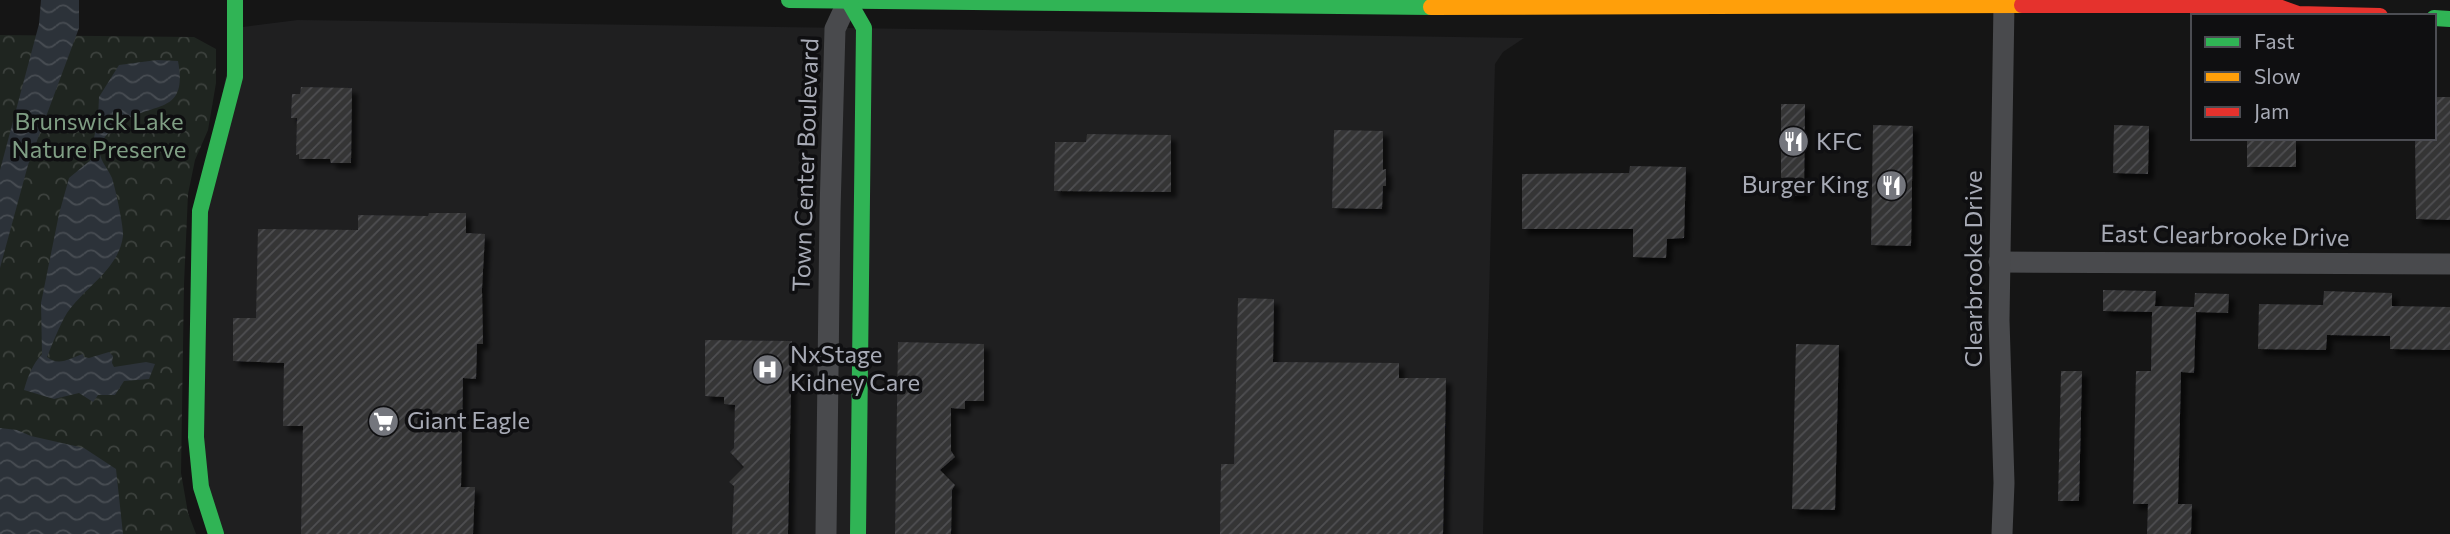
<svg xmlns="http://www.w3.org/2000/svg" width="2450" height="534" viewBox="0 0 2450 534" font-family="Commissioner,sans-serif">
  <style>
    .built { fill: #1f1f20 }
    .park { fill: url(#park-crowns) }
    .water { fill: url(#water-waves) }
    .building { fill: url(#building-hatch); filter: url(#shadow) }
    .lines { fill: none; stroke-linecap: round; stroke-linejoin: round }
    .street { stroke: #494a4d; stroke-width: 21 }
    .fast { stroke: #30b455; stroke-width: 16 }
    .slow { stroke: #ff9f0a; stroke-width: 16 }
    .jam { stroke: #e5322d; stroke-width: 16 }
    .labels { text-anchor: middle; stroke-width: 7; stroke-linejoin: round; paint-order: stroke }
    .park-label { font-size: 24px; fill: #7f9e84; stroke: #0f0f11 }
    .poi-label { font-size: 24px; fill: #a7aab5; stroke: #0f0f11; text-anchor: start }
    .street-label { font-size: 24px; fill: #a7aab5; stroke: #0f0f11 }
  </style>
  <defs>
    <pattern id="park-crowns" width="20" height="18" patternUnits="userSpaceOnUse" patternTransform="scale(1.75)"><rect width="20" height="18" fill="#1f2520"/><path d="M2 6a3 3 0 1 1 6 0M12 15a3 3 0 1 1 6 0" fill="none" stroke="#3d423e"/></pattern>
    <pattern id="water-waves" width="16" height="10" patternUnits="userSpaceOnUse" patternTransform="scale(1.75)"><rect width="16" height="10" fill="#2c3239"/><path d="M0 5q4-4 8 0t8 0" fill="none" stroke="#484d53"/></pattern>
    <pattern id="building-hatch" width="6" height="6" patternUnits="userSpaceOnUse" patternTransform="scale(1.75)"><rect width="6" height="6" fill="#343436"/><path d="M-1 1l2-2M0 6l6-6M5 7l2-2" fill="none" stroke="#4f4f51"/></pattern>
    <filter id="shadow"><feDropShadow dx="5.5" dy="5.5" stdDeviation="2" flood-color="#0009"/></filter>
  </defs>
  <rect width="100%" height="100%" fill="#151515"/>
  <!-- built -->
  <polygon class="built" points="298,20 1524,38 1503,52 1495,64 1483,534 217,534 196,437 200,211 235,28"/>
  <!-- park -->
  <polygon class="park" points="0,35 194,37 216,49 216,83 208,130 195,160 188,194 184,284 181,473 188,513 196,534 0,534"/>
  <!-- water -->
  <g class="water">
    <polygon points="41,0 79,0 79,28 28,165 0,268 0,170 39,24"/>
    <path d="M157,60L178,61C189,119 148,99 115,127C110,131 103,138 101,144C96,158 107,166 112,178C115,187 124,227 123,236C119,269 85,287 67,313C59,326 53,343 47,357C59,367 70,358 83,354L84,357L89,358L109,352L113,356L112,363L114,367L146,362L155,364L149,379L124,381L115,395H98L93,402L79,393L54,399L24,390C27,378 33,363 42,354L41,303L59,214L69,178L93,158L91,153L98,118L99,97L119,65Z"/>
    <polygon points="0,428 17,430 31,436 84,448 116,469 123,534 0,534"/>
  </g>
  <!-- building -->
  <g class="building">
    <polygon points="301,87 352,88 351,163 331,163 330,159 299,159 299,154 296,155 297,118 291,118 292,94 300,94"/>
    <polygon points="2434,97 2450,97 2450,220 2416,219 2415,138 2434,138"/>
    <polygon points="1781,104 1805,104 1804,196 1787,196 1787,181 1781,181"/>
    <polygon points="1873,125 1913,126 1911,246 1871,245"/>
    <polygon points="2114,125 2149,126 2148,174 2113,173"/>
    <polygon points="1334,130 1383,131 1383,170 1386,169 1386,186 1383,186 1382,209 1332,208"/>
    <polygon points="1087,134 1171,135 1171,192 1054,191 1055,142 1086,142"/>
    <rect x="2247" y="138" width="49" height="29"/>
    <polygon points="1630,166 1686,167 1684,238 1667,239 1666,258 1633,257 1633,229 1522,229 1522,174 1629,173"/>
    <polygon points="429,213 466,213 466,233 485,234 482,289 483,344 477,344 476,379 463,378 461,487 475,487 473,534 301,534 303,426 283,426 284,363 233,361 233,318 256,318 258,229 358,230 358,215 428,216"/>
    <polygon points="2103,290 2156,291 2155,306 2194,307 2195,293 2229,294 2228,313 2196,312 2194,373 2181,372 2178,504 2192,504 2191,534 2147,534 2148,504 2133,504 2136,371 2151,371 2152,312 2103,311"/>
    <polygon points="2324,291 2392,293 2392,306 2450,307 2450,350 2390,349 2390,336 2327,335 2326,350 2258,349 2259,304 2323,305"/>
    <polygon points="1238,298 1274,299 1273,362 1399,363 1399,378 1446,378 1443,534 1220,534 1221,464 1234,464"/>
    <polygon points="705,340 792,341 788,534 732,534 734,486 729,482 744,467 730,452 734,448 735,405 724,404 724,397 705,396"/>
    <polygon points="898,342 984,344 984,401 965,401 965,409 951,408 951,451 955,457 940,470 955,485 952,490 951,534 895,534"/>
    <polygon points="1796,344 1839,345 1835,510 1792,509"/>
    <polygon points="2061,371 2082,371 2079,501 2058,501"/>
  </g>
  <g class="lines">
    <!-- street -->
    <g class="street">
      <polyline points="1999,262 2450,264"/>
      <polyline points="826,534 830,211 835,29 848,1"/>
      <polyline points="2002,534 2004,483 1999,320 2004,3"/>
    </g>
    <!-- fast -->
    <g class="fast">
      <polyline points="789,0 1431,7"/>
      <polyline points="848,0 864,28 858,534"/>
      <polyline points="2434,18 2450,19"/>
      <polyline points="216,534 201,487 196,437 200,211 235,77 235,0"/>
    </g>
    <!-- slow -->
    <polyline class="slow" points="1431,7 2022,5"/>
    <!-- jam -->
    <polyline class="jam" points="2022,5 2273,5 2298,14 2380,16"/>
  </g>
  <!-- icons -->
  <defs>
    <symbol id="restaurant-disc" viewBox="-11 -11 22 22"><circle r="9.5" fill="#74767d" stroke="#0f0f11"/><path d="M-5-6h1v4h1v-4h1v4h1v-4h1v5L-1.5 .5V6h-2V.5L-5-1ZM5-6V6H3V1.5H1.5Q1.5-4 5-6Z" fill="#fff"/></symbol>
    <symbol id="hospital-disc" viewBox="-11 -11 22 22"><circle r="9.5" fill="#74767d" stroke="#0f0f11"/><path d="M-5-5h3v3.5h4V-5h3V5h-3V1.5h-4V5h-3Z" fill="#fff"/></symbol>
    <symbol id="supermarket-disc" viewBox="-11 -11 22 22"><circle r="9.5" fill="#74767d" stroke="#0f0f11"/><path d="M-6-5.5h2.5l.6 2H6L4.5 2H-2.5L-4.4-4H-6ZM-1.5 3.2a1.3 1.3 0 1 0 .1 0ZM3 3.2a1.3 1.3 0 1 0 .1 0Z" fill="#fff"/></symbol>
  </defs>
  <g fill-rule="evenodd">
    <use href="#restaurant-disc" x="1776" y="124" width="35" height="35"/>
    <use href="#restaurant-disc" x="1874" y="168" width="35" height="35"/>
    <use href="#hospital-disc" x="750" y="352" width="35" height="35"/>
    <use href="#supermarket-disc" x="366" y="404" width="35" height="35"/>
  </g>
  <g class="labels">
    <!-- park labels -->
    <g class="park-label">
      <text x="99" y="130">Brunswick Lake<tspan x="99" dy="28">Nature Preserve</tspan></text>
    </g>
    <!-- poi labels -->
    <g class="poi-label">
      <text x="1816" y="150">KFC</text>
      <text x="1869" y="193" text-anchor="end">Burger King</text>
      <text x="790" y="363">NxStage<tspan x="790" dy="28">Kidney Care</tspan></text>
      <text x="407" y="429">Giant Eagle</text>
    </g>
    <!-- street labels -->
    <g class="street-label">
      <text transform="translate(806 165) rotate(-88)" y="8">Town Center Boulevard</text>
      <text transform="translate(2225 236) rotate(1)" y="8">East Clearbrooke Drive</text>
      <text transform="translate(1974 269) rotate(-90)" y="8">Clearbrooke Drive</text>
    </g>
  </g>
  <!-- legend -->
  <rect x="2191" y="14" width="245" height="126" fill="#0f0f11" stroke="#4c4d53" stroke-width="2"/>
  <rect x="2205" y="37" width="35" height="10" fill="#30b455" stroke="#4c4d53" stroke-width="2"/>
  <text x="2254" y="49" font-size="21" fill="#a7aab5">Fast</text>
  <rect x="2205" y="72" width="35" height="10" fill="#ff9f0a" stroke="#4c4d53" stroke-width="2"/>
  <text x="2254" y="84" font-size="21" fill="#a7aab5">Slow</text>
  <rect x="2205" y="107" width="35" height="10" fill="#e5322d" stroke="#4c4d53" stroke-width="2"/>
  <text x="2254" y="119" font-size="21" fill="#a7aab5">Jam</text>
</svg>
